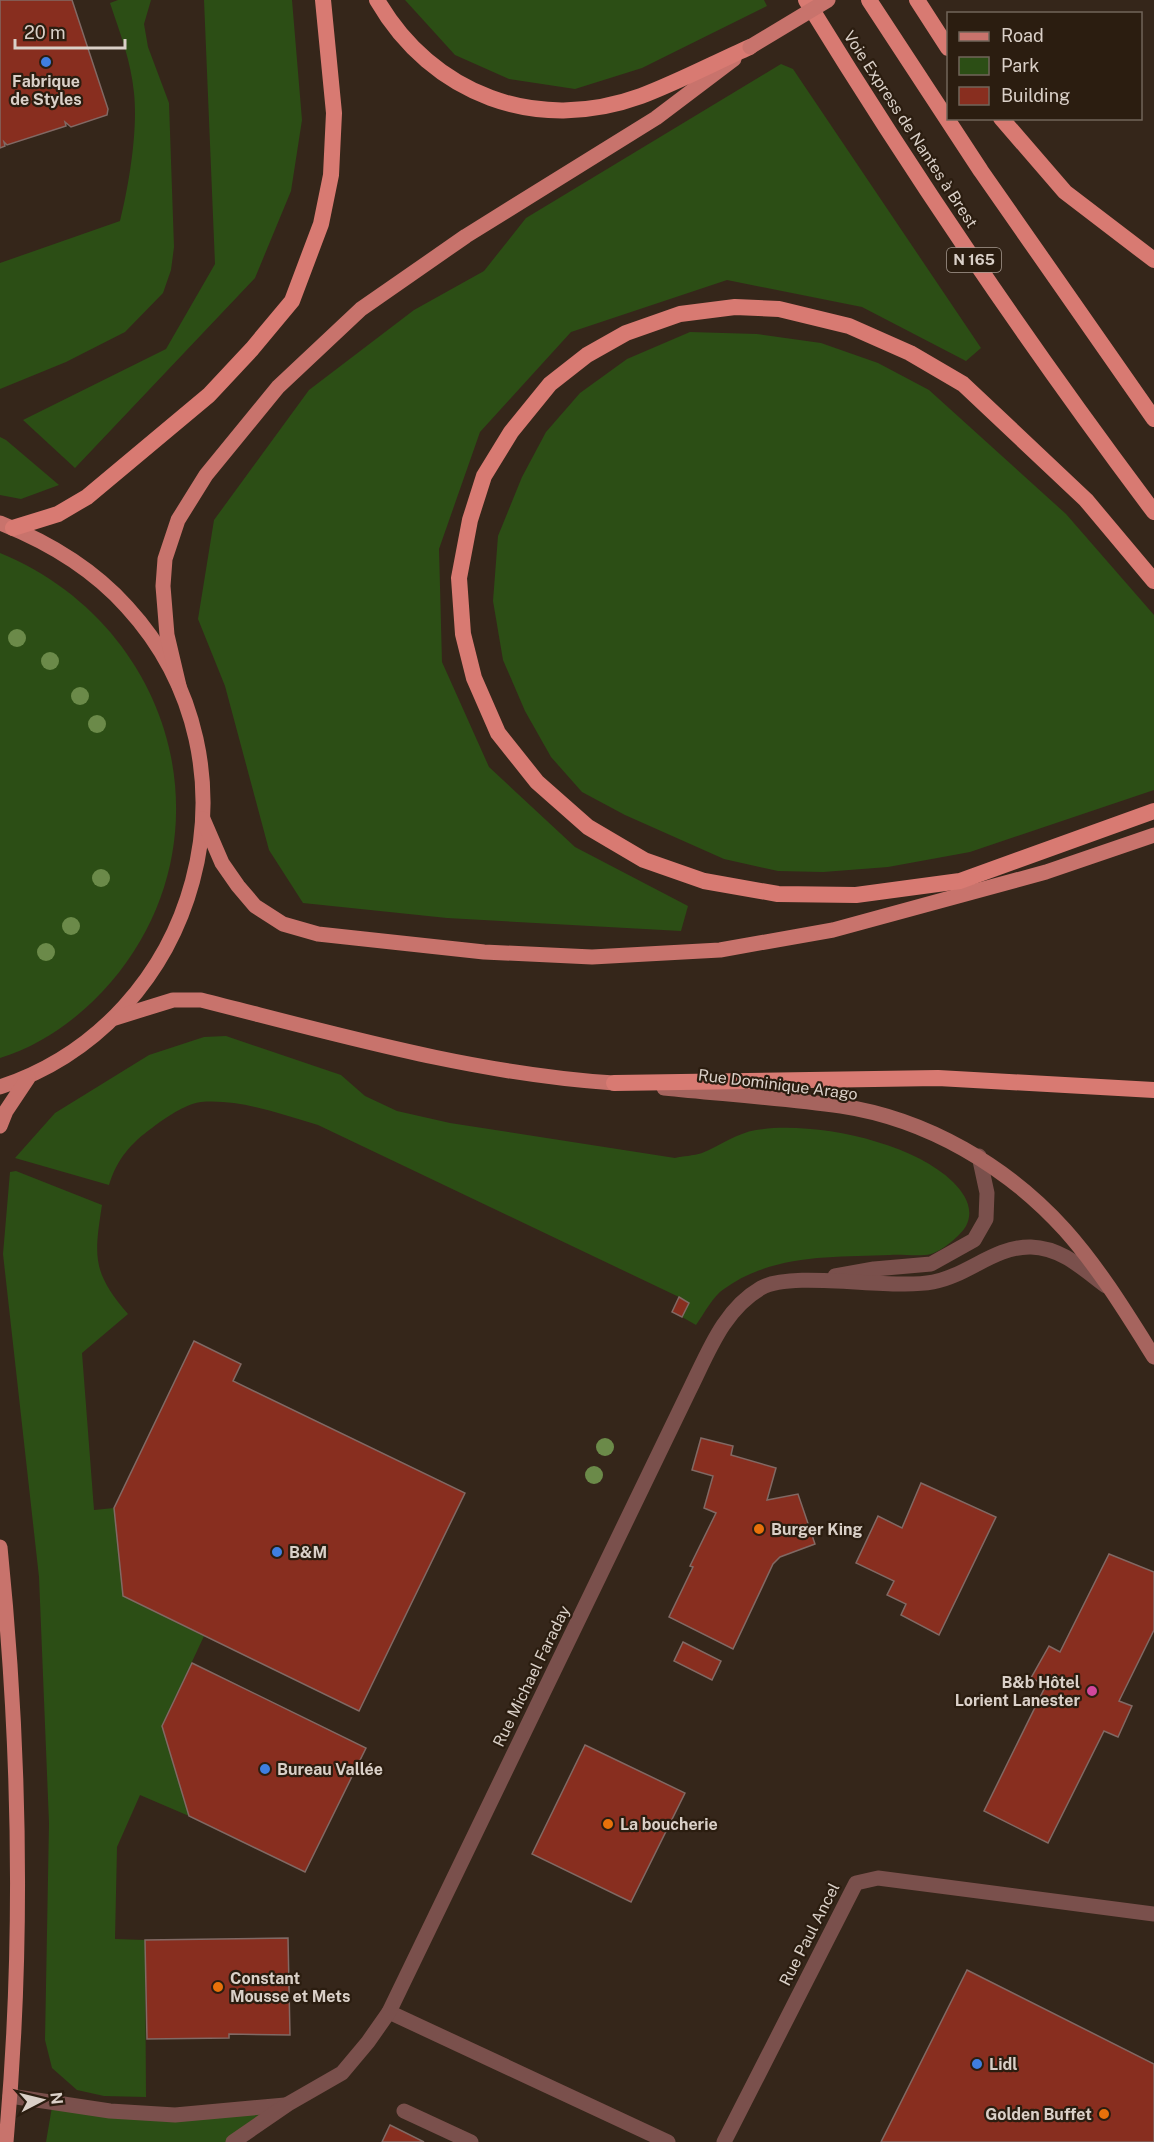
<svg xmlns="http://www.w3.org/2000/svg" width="1154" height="2142" viewBox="0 0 1154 2142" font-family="'Public Sans',sans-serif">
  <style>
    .green { fill: #2c4e15 }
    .building { fill: #882e1f; stroke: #816964; stroke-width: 1.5 }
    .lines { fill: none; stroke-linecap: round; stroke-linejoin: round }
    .service { stroke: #7a504c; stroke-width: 15 }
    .minor { stroke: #7a504c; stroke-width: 15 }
    .secondary { stroke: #a6645e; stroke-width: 15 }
    .primary { stroke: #c8736c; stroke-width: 15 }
    .trunk { stroke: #d87a72; stroke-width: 16 }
    .primary-bridge { stroke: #c8736c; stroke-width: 15 }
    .tree { fill: #6b8a49 }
    .shop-dot { fill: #3f7fe0; stroke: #2b1d10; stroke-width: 2 }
    .food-dot { fill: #e8710a; stroke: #2b1d10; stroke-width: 2 }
    .hotel-dot { fill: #d1479c; stroke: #2b1d10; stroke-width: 2 }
    .labels { text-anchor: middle; stroke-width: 4.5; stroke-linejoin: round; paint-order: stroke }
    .shield { fill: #2b1d10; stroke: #a69a91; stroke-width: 1.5 }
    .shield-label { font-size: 15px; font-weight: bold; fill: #dad0c8 }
    .poi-label { font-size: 16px; font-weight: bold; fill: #dad0c8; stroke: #2b1d10; text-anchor: start }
    .street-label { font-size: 16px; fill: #dad0c8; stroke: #2b1d10 }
  </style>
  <rect width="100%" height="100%" fill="#35261a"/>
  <!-- green -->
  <g class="green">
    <path d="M118,0H151L144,24L148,47L169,103L174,247L171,270L163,293L125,332L66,362L0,389V263L120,221C129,185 138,130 134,93C131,61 120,33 110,3Z"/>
    <polygon points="204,0 292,0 302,120 291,191 255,278 75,468 23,420 166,349 215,264"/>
    <polygon points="405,0 764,0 767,6 642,68 575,89 509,79 455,55"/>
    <polygon points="781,64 793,69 981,348 966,361 862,307 727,280 571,332 480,432 439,549 442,662 489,767 575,847 688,906 681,931 447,918 303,903 269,850 225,686 198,619 214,520 309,390 414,310 484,271 526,218"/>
    <polygon points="690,332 757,334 821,343 878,363 929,390 1066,514 1154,615 1154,790 970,852 888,867 823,872 778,871 724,859 625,815 582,792 551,757 525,711 503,660 493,601 498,536 522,477 546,432 580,393 627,359"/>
    <polygon points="0,437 6,440 59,485 21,499 0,495"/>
    <path d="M0,553C173,624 235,836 111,982C82,1016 43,1045 0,1058Z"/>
    <path d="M226,1036L341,1075L365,1096L397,1111L450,1123L675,1158C683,1156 693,1156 702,1153C719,1146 737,1133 756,1130C812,1121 911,1141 953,1182C964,1193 975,1209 966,1226C961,1235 942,1251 931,1254C919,1257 903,1254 890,1255C834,1257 772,1254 724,1289C713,1296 704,1314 696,1325L682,1317L689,1303L679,1297L318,1125C281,1114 241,1099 201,1102C185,1104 165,1118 152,1128C131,1143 117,1159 109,1185L15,1158L55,1113L149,1055L204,1037Z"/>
    <path d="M16,1171L102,1205C94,1257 92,1272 128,1314L82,1353L94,1510L114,1508L123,1596L204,1636L162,1726L189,1816L140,1795L117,1847L115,1939L145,1940L146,2097L104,2096L77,2090L52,2068L45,2040L49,1823L39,1577L3,1254L10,1172Z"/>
    <polygon points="53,2101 110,2111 288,2104 233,2142 46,2142"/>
  </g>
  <!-- building -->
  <g class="building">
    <polygon points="0,0 72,0 108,109 107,115 71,127 65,122 66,126 7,145 4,142 5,146 0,148"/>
    <polygon points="679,1297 689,1303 682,1317 672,1312"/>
    <polygon points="194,1341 241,1364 233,1381 465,1493 359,1711 123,1596 114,1508"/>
    <polygon points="701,1438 733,1446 731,1455 776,1468 767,1500 798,1494 815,1544 780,1557 773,1564 733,1649 669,1617 693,1567 690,1566 716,1513 704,1508 713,1476 692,1470"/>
    <polygon points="921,1483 996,1517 939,1635 901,1615 906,1604 887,1595 894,1581 856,1563 878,1516 902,1528"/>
    <polygon points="1109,1554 1154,1572 1154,1630 1119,1701 1132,1706 1118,1737 1104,1731 1048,1843 984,1811 1046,1685 1031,1678 1049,1646 1060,1652"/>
    <polygon points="683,1642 721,1661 712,1680 674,1661"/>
    <polygon points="192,1663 366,1748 305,1872 189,1816 162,1726"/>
    <polygon points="585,1745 685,1793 631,1902 532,1854"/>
    <polygon points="288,1938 290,2035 229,2034 229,2038 147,2039 145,1940"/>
    <polygon points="967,1970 1154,2064 1154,2142 881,2142"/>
    <polygon points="390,2125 424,2142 382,2142"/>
  </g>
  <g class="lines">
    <!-- service -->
    <g class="service">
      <polyline points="404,2111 471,2142"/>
      <polyline points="724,2142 856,1883 878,1878 1154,1914"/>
    </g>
    <!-- minor -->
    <g class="minor">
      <polyline points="835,1276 874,1269 931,1264 974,1240 986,1219 987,1193 979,1156"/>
      <polyline points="389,2012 668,2142"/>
      <polyline points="10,2096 110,2111 175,2115 285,2105"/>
      <path d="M233,2142L288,2104L342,2073L368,2042L389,2012L689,1391C708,1353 723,1310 761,1288C792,1270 891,1290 933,1282C967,1276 995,1246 1031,1247C1062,1248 1083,1269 1106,1286"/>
    </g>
    <!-- secondary -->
    <path class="secondary" d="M664,1088C723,1094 783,1098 841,1106C927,1119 1007,1166 1065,1230C1099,1268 1127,1314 1154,1357"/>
    <!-- primary -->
    <g class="primary">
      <path d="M0,523C48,542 92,568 127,607C271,764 200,1021 0,1087"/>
      <polyline points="179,686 167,635 163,586 165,559 178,520 206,475 278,387 361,309 466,236 656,118 734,59"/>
      <polyline points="203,819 222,863 238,886 255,906 283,924 318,934 484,952 592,957 720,950 833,930 1046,872 1154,835"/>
      <path d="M115,1018L173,1000H201C336,1034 474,1074 614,1083"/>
      <polyline points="0,1126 6,1111 28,1078"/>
      <path d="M0,1547C20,1744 24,1945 6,2142"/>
    </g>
    <!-- trunk -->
    <g class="trunk">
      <path d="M377,0C432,95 537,134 641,96C678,82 714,63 750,47"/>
      <path d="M806,0C914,176 1030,347 1154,512"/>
      <polyline points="869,0 981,171 1154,419"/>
      <polyline points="917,0 948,48"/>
      <polyline points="1001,118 1065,192 1154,260"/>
      <polyline points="13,528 58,514 87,497 209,395 252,349 292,301 321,224 331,175 334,113 323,0"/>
      <polyline points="1154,581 1086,500 963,384 910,353 849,326 779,309 735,307 680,314 626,333 587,355 550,384 511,432 484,476 470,520 459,578 463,634 474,678 498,733 537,782 588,827 644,860 704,881 778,894 856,895 960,881 1154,811"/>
      <polyline points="614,1083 938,1078 1154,1090"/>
    </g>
    <!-- primary-bridge -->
    <polyline class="primary-bridge" points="750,47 828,0"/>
  </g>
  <!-- trees -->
  <g class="tree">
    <circle cx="17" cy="638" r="9"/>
    <circle cx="50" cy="661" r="9"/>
    <circle cx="80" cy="696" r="9"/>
    <circle cx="97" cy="724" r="9"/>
    <circle cx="101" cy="878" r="9"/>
    <circle cx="71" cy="926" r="9"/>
    <circle cx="46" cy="952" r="9"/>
    <circle cx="605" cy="1447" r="9"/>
    <circle cx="594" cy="1475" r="9"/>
  </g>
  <!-- markers -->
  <g class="shop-dot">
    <circle cx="46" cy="62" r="6"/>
    <circle cx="277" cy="1552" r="6"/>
    <circle cx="265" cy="1769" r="6"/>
    <circle cx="977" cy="2064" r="6"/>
  </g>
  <g class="food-dot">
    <circle cx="759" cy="1529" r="6"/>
    <circle cx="608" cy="1824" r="6"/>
    <circle cx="218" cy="1987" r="6"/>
    <circle cx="1104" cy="2114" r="6"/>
  </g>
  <circle class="hotel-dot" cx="1092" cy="1691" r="6"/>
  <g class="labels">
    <!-- shield labels -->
    <rect class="shield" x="947" y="248" width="54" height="24" rx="4.5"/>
    <g class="shield-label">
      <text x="974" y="265">N 165</text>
    </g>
    <!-- poi labels -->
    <g class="poi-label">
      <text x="46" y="87" text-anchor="middle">Fabrique<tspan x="46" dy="18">de Styles</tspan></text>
      <text x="771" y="1535">Burger King</text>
      <text x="289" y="1558">B&amp;M</text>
      <text x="1080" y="1688" text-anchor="end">B&amp;b Hôtel<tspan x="1080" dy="18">Lorient Lanester</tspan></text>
      <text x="277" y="1775">Bureau Vallée</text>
      <text x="620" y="1830">La boucherie</text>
      <text x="230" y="1984">Constant<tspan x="230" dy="18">Mousse et Mets</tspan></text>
      <text x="989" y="2070">Lidl</text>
      <text x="1092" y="2120" text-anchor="end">Golden Buffet</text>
    </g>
    <!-- street labels -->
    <g class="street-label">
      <text transform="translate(911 129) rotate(57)" y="6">Voie Express de Nantes à Brest</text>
      <text transform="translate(778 1084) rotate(7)" y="6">Rue Dominique Arago</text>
      <text transform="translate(531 1676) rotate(-64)" y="6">Rue Michael Faraday</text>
      <text transform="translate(809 1934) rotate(-63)" y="6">Rue Paul Ancel</text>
    </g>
  </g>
  <!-- legend -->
  <rect x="947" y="12" width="195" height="108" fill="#2b1d10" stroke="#71655a" stroke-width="1.5"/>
  <rect x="959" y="32" width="30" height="9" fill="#c8736c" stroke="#71655a" stroke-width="1.5"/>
  <text x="1001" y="42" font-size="18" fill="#dad0c8">Road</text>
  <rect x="959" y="57" width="30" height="18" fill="#2c4e15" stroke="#71655a" stroke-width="1.5"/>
  <text x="1001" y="72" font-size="18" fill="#dad0c8">Park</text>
  <rect x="959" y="87" width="30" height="18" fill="#882e1f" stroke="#71655a" stroke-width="1.5"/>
  <text x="1001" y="102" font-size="18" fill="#dad0c8">Building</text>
  <!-- north arrow -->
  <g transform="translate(42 2100) rotate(83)" stroke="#2b1d10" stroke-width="4.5" paint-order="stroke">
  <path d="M0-4.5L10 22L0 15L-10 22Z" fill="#dad0c8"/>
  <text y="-9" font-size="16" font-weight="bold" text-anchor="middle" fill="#dad0c8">N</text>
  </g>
  <!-- scale -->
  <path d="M15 39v9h110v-9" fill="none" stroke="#dad0c8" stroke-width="3"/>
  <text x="24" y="39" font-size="18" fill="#dad0c8" stroke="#2b1d10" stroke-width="4.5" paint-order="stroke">20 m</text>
</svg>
